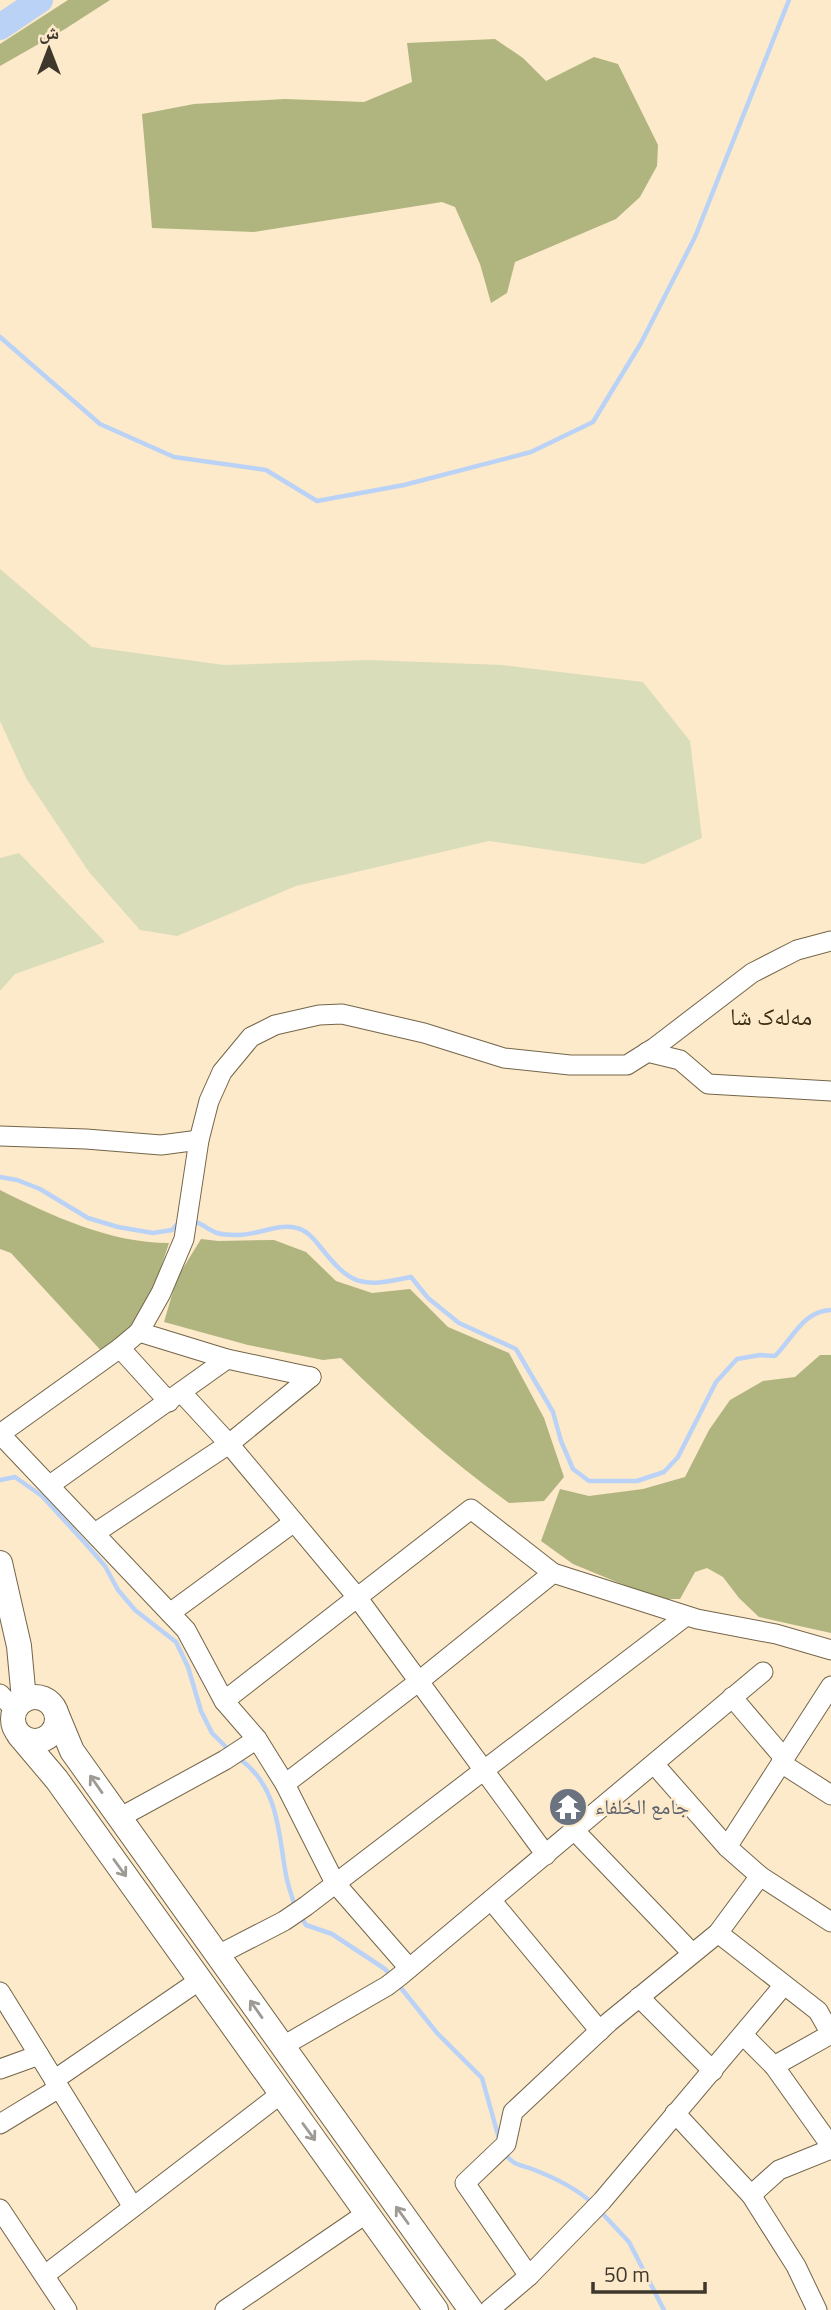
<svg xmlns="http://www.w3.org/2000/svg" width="831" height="2310" viewBox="0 0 831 2310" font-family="'Titillium Web','Noto Naskh Arabic',sans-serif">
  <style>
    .green { fill: #daddb9 }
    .forest { fill: #b0b47e }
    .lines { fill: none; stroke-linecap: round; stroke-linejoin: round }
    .stream { stroke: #bbd2f7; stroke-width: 4.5 }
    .river { stroke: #bbd2f7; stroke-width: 26 }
    .minor-casing { stroke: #746549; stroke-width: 21 }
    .major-casing { stroke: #746549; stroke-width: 26 }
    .minor { stroke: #fff; stroke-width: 19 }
    .major { stroke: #fff; stroke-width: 24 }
    .oneway { stroke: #9e9b95 }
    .labels { text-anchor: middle; stroke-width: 5; stroke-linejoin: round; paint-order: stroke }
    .worship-label { font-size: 21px; fill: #5b616d; stroke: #fceacb; text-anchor: start }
    .quarter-label { font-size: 24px; fill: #3c2e14; stroke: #fceacb }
  </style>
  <rect width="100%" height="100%" fill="#fceacb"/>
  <!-- green -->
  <g class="green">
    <polygon points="0,569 92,647 224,665 369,660 502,665 643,682 690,741 702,838 644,864 489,841 296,886 177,936 140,930 89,872 26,778 0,721"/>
    <polygon points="19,853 105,942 15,974 0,991 0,858"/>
  </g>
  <!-- forest -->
  <g class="forest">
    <polygon points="68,0 110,0 65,29 0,66 0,44"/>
    <polygon points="495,39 523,58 546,81 594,57 618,64 658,145 657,166 640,197 616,219 515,262 507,293 491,303 480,264 455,207 442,202 254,232 152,228 142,114 194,104 285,99 364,102 412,82 407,43"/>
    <path d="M0,1190C52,1216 110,1243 169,1243L147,1309L106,1356L11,1253L0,1249Z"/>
    <path d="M201,1239L218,1241L274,1240L306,1252L336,1281L372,1293L410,1289L448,1327L509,1353L544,1418L564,1477L544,1501L509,1503C449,1460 394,1410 341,1358L323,1360L248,1345L164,1322L177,1278Z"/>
    <polygon points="820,1355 831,1355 831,1633 759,1617 739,1598 723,1577 707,1568 695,1572 680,1599 658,1599 573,1564 541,1541 560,1489 589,1496 643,1489 685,1477 709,1430 730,1400 763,1381 795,1377"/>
  </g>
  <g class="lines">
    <!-- stream -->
    <g class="stream">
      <polyline points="0,337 100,424 174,457 266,470 317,501 404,485 531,452 593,422 641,343 695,237 789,0"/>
      <polyline points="0,1177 17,1180 40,1189 88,1218 118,1227 153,1233 172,1230 180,1221"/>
      <path d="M193,1221C202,1223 208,1230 217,1233C223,1235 232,1235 238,1235C259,1235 277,1223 297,1228C306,1230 312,1237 318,1244C351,1286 359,1288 411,1277L428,1298L459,1323L516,1349L553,1412L561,1441L573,1469L589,1481H637L664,1472L678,1457L716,1382L737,1359L760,1355L775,1356C793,1338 803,1311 831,1310"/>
      <polyline points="0,1480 15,1477 42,1496 86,1544 105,1566 118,1590 135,1610 176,1642 188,1667 201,1711 212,1733 230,1751"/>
      <path d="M240,1759C279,1788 278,1831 286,1875C288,1886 292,1896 295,1907"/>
      <polyline points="301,1917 306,1925 332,1934 385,1969 391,1976"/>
      <polyline points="397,1983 437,2033 482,2078 500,2142"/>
      <path d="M504,2153C515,2166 518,2164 532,2169C553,2177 576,2188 592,2203"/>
      <polyline points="601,2212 629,2242 664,2310"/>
    </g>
    <!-- river -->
    <polyline class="river" points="0,27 40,0"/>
    <defs>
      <g id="minor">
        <polyline points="647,1052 680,1060 708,1084 831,1091"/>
        <polyline points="0,1136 86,1139 161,1145 199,1140"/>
        <polyline points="139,1332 227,1359 311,1377"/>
        <polyline points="120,1348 169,1402"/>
        <polyline points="182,1393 229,1444 357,1597 546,1855"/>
        <polyline points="0,1434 120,1348 139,1332 161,1293 184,1239 199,1140 209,1101 222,1072 251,1037 275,1025 319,1015 342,1014 424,1033 504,1058 570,1065 627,1065 654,1048 752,973 797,950 831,941"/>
        <polyline points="0,1434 186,1630 224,1701 257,1739 285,1784 335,1883 409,1968"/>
        <polyline points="50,1485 227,1359"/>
        <polyline points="95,1533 229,1444 311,1377"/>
        <polyline points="170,1613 294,1522"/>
        <polyline points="0,1694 14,1709"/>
        <polyline points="732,1697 784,1758"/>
        <polyline points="224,1701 471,1509 553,1573"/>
        <polyline points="781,1763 831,1795"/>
        <polyline points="654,1764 727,1847 760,1876 831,1922"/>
        <polyline points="285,1784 418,1682 553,1573 697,1619 776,1634 831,1650"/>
        <polyline points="119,1818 225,1760 257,1739"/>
        <polyline points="574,1830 692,1953"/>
        <polyline points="727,1847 831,1686"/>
        <polyline points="491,1900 600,2031"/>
        <polyline points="718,1933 818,2011 831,2034"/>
        <polyline points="218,1955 284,1921 306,1906 686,1616"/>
        <polyline points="0,1992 133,2207"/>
        <polyline points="639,1997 713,2071"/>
        <polyline points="743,2035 774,2066 831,2146"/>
        <polyline points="283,2046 387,1986 400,1976 763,1672"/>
        <polyline points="774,2066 831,2034"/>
        <polyline points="0,2069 39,2055"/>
        <polyline points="54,2080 200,1980"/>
        <polyline points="675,2113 751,2195 796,2266 817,2310"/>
        <polyline points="0,2124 59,2088"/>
        <polyline points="751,2195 779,2170 831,2149"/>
        <polyline points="0,2209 67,2310"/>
        <polyline points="45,2275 282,2093"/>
        <polyline points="529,2276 465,2183 506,2144 513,2112 609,2022 718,1933 760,1876"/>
        <polyline points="225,2310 367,2213"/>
        <polyline points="489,2310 529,2276 602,2201 784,1985"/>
      </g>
      <g id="major">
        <polyline points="0,1563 19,1646 24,1700"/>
        <circle cx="35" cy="1719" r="22"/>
        <polyline points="57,1715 72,1751 471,2310"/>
        <polyline points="19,1735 57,1780 436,2310"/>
      </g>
    </defs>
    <!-- minor casing -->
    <use href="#minor" class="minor-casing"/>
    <!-- major casing -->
    <use href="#major" class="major-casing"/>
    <!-- minor -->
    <use href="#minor" class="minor"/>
    <!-- major -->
    <use href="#major" class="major"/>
  </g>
  <!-- one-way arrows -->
  <defs><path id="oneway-shaft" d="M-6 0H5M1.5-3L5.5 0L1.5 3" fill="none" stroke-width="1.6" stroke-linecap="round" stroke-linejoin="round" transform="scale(1.75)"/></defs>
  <g class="oneway">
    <use href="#oneway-shaft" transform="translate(96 1784) rotate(-125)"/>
    <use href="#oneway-shaft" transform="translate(120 1868) rotate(54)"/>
    <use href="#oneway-shaft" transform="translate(256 2009) rotate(-125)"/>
    <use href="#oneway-shaft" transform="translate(309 2132) rotate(54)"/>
    <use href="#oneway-shaft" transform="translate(402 2215) rotate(-126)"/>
  </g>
  <!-- icons -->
  <defs>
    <symbol id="temple-disc" viewBox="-11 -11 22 22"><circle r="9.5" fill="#6b7280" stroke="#fceacb"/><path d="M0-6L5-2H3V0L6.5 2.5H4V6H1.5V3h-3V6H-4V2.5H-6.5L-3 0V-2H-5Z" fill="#fff"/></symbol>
  </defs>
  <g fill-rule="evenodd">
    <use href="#temple-disc" x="546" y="1785" width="44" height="44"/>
  </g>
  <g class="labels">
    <!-- worship labels -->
    <g class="worship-label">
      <text x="595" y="1814">جامع الخلفاء</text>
    </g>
    <!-- quarter labels -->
    <g class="quarter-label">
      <text x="771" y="1025">مەلەک شا</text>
    </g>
  </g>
  <!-- north arrow -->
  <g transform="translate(49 49)" stroke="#fceacb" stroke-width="5" paint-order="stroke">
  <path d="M0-5L12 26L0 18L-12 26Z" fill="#3e372b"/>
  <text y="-10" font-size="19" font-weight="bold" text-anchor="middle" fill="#3e372b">ش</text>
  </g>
  <!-- scale -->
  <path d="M593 2282v10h112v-10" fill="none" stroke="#3e372b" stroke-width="3.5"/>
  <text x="604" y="2282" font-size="21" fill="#3e372b" stroke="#fceacb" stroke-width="5" paint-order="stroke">50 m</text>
</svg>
